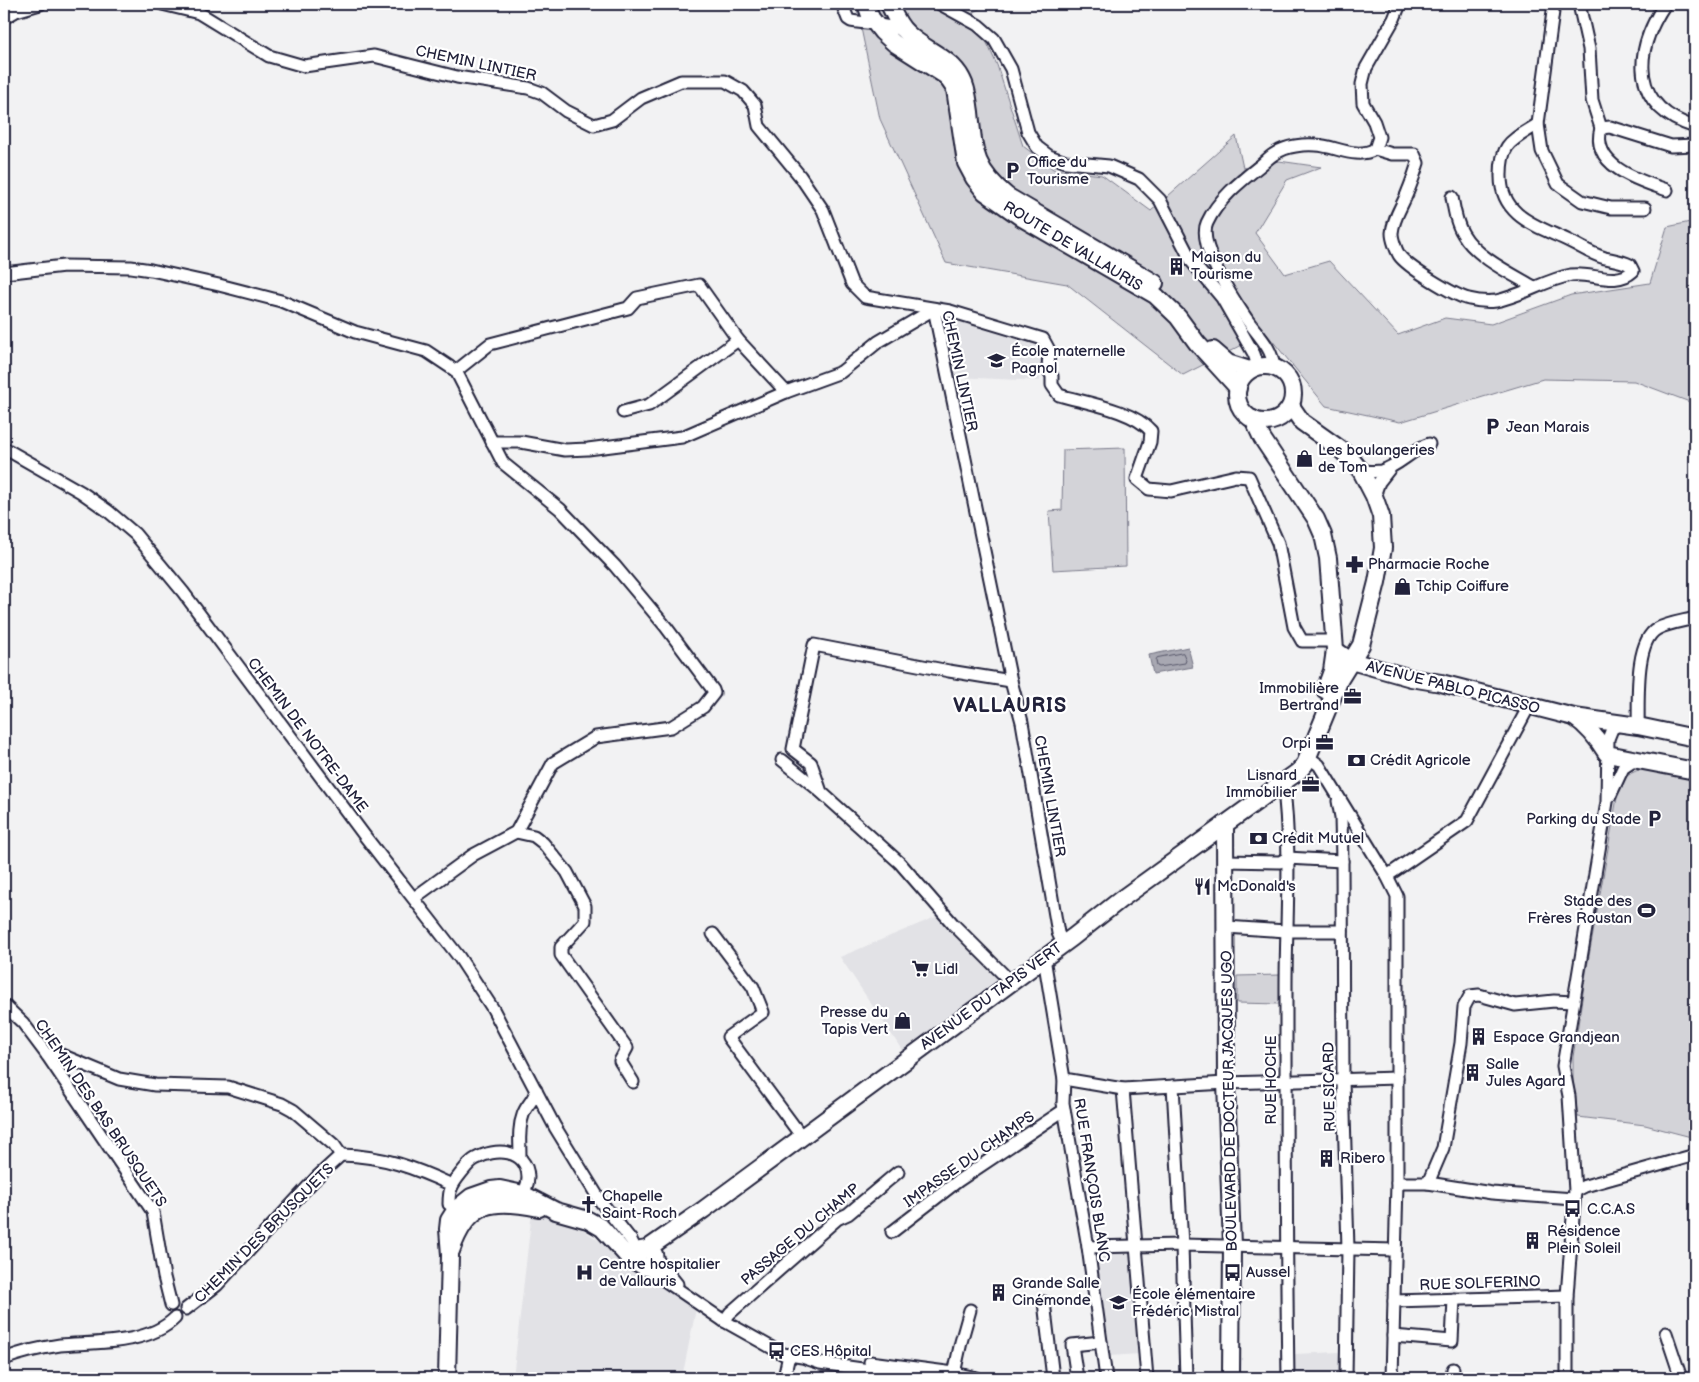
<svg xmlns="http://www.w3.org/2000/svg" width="1699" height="1382" viewBox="0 0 1699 1382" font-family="'Balsamiq Sans',sans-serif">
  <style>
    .built { fill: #e2e2e6 }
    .green { fill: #d3d3d8; stroke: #7a7a8a }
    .water { fill: #a8a8b2; stroke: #727282 }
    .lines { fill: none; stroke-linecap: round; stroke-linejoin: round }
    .shore { stroke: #58586b; stroke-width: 1 }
    .street-casing { stroke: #22223b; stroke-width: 15 }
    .secondary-casing { stroke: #22223b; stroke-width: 20 }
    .street { stroke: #fff; stroke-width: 11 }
    .secondary { stroke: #fff; stroke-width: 16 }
    .labels { text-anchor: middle; stroke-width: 4.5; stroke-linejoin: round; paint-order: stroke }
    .street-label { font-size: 15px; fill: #22223b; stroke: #fff }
    .poi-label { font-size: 15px; fill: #22223b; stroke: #fff; text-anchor: start }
    .district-label { font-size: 20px; font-weight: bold; letter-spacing: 1px; fill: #22223b; stroke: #fff }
  </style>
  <rect width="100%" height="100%" fill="#f2f2f3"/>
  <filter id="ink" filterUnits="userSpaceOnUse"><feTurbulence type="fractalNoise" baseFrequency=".02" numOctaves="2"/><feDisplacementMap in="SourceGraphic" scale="10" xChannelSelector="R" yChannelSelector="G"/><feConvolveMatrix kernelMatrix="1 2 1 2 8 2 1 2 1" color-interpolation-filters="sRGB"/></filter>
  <g filter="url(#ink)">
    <!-- built -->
    <g class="built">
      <polygon points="943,315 1043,344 1040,381 955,377"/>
      <polygon points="938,916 1001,981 902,1050 840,957"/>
      <polygon points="532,1211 578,1226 696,1309 682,1378 513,1378"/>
      <polygon points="1094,1251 1130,1251 1139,1354 1109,1356"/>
      <polygon points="1340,1352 1340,1378 1295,1378 1294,1354"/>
    </g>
    <!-- green -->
    <g class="green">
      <polygon points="856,4 990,4 973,12 997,65 1023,146 1053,169 1102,175 1151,211 1236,136 1243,168 1279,161 1321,167 1287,180 1255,233 1285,274 1329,261 1398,335 1445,318 1491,324 1571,295 1650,283 1667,227 1695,221 1695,404 1634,381 1543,379 1400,422 1326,406 1266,333 1183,375 1067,284 946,263 880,119"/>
      <polygon points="1125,448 1126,566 1053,570 1049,511 1062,510 1063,450"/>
      <path d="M1647,768L1695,777V1138L1645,1125L1578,1117L1573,1081V1057L1586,973L1618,792C1622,777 1631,771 1647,768Z"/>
      <polygon points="1280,975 1281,1004 1237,1003 1237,976"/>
    </g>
    <!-- water -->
    <polygon class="water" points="1188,647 1193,667 1153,674 1149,655"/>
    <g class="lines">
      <!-- shore -->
      <polygon class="shore" points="1183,653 1186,660 1185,663 1159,667 1157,666 1156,660 1157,658"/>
      <defs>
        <g id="street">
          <path d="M162,4L199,13L269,56L304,66L374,56L457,77L528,88L542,93L566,111L594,125L612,120L641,98L681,81H725L743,91L755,105L759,126L800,176L823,210L852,284L865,297L950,311L1043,339L1049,350L1048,369L1052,376V385L1059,395C1086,403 1133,410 1151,431L1150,442L1137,479L1149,489L1171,491L1236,476L1249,477L1278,543L1294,627L1302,641H1334"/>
          <path d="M842,4L848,19L851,21C869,24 887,24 904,31"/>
          <polyline points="940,4 978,25 994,39 1011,69 1028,132 1037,147 1049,156 1066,162 1109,166 1139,179 1160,200 1192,262 1222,298 1254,354 1258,366"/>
          <polyline points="1554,4 1538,124 1542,151 1558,184 1582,201 1611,208 1645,208"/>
          <polyline points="1579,4 1589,49 1592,100 1601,128"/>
          <path d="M1665,4C1633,52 1630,107 1695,127"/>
          <polyline points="4,18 16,11 40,4"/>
          <path d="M1375,149L1392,154H1414L1418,163C1415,172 1412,182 1408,191C1403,205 1393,218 1392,233C1392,239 1396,250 1399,255C1407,267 1455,296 1469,299C1477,301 1488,302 1496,301C1522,296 1545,280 1571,275C1591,272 1616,287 1633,271L1630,265C1622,261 1614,260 1605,258C1591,254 1580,246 1567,240C1537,226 1500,216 1501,175C1501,142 1512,141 1538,124"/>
          <path d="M1667,190C1640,181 1590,166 1601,128L1610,127L1671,146L1695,145"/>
          <path d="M1452,197C1454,209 1456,223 1463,234C1476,257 1512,274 1534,287"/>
          <polyline points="4,273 64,266 131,267 151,270 219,285 281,301 355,332 426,351 456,371 503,463 560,509 615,566 666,627 713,690 714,693 703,707 671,727 596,737 553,763 516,832 473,855 414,898"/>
          <polyline points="934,309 1011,681 1022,722 1058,933 1063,944"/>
          <path d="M1273,366C1274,349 1255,332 1246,318C1233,299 1197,244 1207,223C1218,199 1241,181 1261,165C1266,161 1270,156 1276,153C1286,146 1304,144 1316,145C1336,146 1356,160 1375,149L1379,137L1374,122L1363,103L1362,84L1366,68L1394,19L1400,4"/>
          <polyline points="456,371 490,344 628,308 637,298 699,285 738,340 786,392"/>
          <polyline points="623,412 649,405 738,340"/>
          <polyline points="492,442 521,442 565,450 588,449 682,437 786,392 841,372 878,342 934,309"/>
          <polyline points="4,448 81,492 108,511 135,534 183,592 364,835 459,957 493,1009 555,1127 601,1202 631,1240 635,1248"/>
          <path d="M1361,471C1367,471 1374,472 1381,471C1399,466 1411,450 1429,444"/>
          <polyline points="1374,496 1379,482 1390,468"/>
          <polyline points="1011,681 949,671 814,645 793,749 811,763 821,792 900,863 953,924 1011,982"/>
          <path d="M1638,726C1639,703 1634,642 1657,629C1668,623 1684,621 1695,618"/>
          <polyline points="1308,757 1319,765 1387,876 1397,896 1397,1183 1392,1378"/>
          <polyline points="782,760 820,791"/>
          <path d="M1283,782C1292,849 1286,918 1286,986C1286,1116 1286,1247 1288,1378"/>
          <polyline points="1610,796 1623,768 1635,760"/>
          <polyline points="1338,801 1341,817 1342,861 1343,1080 1348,1249 1346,1378"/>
          <polyline points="516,832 534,836 543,843 567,872 585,906 585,921 561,947 561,955 627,1048 620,1061 633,1082"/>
          <polyline points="1226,861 1280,862 1287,858 1342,861"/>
          <polyline points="1387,876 1467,821 1529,706"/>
          <polyline points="1226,927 1286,931 1342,931"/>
          <polyline points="713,934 753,987 763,1012 728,1037 802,1137"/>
          <polyline points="1044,958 1064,1079 1063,1103 1088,1247 1106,1378"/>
          <polyline points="4,1005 23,1023 47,1055 153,1212 164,1277 171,1305"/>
          <polyline points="47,1055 59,1054 119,1079 155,1085 228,1087 282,1104 293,1110 334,1145 341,1155"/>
          <polyline points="1064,1079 1123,1089 1226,1083 1397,1078"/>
          <polyline points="1173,1086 1182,1245 1186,1378"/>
          <polyline points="1123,1089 1147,1378"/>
          <path d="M520,1157C520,1143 518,1128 523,1115C526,1105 534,1101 536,1090"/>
          <polyline points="1397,1183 1428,1183 1492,1193 1574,1199"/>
          <polyline points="1428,1183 1443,1148 1461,1043 1464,1007 1470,996 1479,995 1515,1005 1554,1001 1573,1002"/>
          <polyline points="1575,1191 1585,1186 1695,1155"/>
          <path d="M462,1210L456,1209L449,1204C449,1199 449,1193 451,1189C453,1182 469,1162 475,1159C495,1147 527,1149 528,1177C528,1184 525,1193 519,1197"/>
          <polyline points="892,1232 958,1181 1064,1110"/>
          <polyline points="1088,1247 1182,1245 1395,1250"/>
          <polyline points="655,1257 677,1284"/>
          <polyline points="645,1267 724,1321 783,1354 802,1357 820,1363 925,1378"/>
          <polyline points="1394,1301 1567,1296"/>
          <polyline points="1044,1302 1053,1378"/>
          <path d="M186,1309L217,1285L317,1177L341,1155C384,1156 415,1168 452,1185"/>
          <polyline points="724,1321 730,1313 837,1219 848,1214 898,1172"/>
          <polyline points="1666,1333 1681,1378"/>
          <polyline points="1393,1336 1452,1341 1454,1299"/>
          <path d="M4,1359C22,1352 40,1348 60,1345C95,1342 148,1345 175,1318"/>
          <polyline points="870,1362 954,1373 977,1378"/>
          <polyline points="784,1378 789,1355"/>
          <polyline points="953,1378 961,1342 970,1310"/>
          <polyline points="1077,1378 1072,1345 1101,1342"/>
          <polyline points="1452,1378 1453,1369"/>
          <polyline points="1567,1378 1567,1296 1575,1191 1569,1096 1563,1066 1607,802 1608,739 1612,729 1621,723"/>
        </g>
        <g id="secondary">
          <polyline points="866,4 871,18 882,32 894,43 946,76 955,89 966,163 974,178 985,192 1022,218 1155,295 1178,317 1197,343 1238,388"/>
          <path d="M889,4C894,14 898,25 907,33C924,50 951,57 962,79C968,90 968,100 970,112C974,152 974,169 1007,196L1155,283"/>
          <polyline points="1213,350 1228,363 1250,370"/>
          <circle cx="1265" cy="394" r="28"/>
          <polyline points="1253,419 1262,438 1316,519 1323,535 1328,558 1335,650 1332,671 1325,690"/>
          <polyline points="1335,650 1351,661 1411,678 1441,683 1574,717 1638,726 1695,738"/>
          <path d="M1574,717C1589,727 1598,739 1607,754L1695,771"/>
          <polyline points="1225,824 1226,1083 1232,1246 1231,1378"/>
          <path d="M451,1251C468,1201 492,1198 539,1208"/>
          <polyline points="638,1262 637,1257 641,1250 647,1249 703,1210 1073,937 1120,900 1299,771 1305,764 1340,679 1361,645 1377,582 1383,548 1381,516 1374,496 1361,471 1351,459 1340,449 1302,422 1291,406"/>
          <path d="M447,1378L450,1255L448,1229L449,1220L456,1209L471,1197L491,1190L500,1189L523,1194L556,1211L588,1220L602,1228L629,1258L645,1267C652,1266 656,1261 654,1254L647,1249"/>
        </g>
      </defs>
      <!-- street casing -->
      <use href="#street" class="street-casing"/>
      <!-- secondary casing -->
      <use href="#secondary" class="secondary-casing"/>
      <!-- street -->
      <use href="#street" class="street"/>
      <!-- secondary -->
      <use href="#secondary" class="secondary"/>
    </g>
  </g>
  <!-- icons -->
  <defs>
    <symbol id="parking-bare" viewBox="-9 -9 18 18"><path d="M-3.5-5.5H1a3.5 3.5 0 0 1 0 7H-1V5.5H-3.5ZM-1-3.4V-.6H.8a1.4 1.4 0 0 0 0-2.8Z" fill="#22223b" stroke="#fff" stroke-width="2.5" paint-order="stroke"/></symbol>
    <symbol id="building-bare" viewBox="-9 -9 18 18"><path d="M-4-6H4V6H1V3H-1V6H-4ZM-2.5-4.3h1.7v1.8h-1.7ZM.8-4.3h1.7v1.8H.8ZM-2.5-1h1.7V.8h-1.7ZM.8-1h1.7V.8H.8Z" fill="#22223b" stroke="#fff" stroke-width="2.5" paint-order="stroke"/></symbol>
    <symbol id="school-bare" viewBox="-9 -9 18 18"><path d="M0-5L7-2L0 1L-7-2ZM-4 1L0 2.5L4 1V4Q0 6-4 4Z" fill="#22223b" stroke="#fff" stroke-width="2.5" paint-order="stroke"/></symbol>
    <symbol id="shop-bare" viewBox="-9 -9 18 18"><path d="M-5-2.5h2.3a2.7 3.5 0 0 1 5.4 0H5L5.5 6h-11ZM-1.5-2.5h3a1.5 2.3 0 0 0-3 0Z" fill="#22223b" stroke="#fff" stroke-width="2.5" paint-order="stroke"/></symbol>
    <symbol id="pharmacy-bare" viewBox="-9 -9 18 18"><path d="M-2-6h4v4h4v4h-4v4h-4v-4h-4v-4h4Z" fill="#22223b" stroke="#fff" stroke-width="2.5" paint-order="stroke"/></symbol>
    <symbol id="office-bare" viewBox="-9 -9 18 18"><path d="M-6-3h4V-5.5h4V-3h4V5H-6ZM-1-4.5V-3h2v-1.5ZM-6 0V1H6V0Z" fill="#22223b" stroke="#fff" stroke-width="2.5" paint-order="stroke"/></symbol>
    <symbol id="bank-bare" viewBox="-9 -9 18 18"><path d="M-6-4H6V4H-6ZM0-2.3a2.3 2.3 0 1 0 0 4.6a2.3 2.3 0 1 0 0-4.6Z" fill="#22223b" stroke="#fff" stroke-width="2.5" paint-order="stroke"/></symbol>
    <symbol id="restaurant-bare" viewBox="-9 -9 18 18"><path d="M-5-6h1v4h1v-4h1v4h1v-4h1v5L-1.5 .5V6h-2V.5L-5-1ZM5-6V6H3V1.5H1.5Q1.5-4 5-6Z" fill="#22223b" stroke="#fff" stroke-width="2.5" paint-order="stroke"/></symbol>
    <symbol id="stadium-bare" viewBox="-9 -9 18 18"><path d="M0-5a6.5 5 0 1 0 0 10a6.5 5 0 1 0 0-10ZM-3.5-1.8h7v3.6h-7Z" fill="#22223b" stroke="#fff" stroke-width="2.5" paint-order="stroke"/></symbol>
    <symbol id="supermarket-bare" viewBox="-9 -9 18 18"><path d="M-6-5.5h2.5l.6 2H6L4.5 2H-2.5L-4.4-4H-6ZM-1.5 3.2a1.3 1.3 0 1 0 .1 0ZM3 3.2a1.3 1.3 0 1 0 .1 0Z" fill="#22223b" stroke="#fff" stroke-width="2.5" paint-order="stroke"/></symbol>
    <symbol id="church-bare" viewBox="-9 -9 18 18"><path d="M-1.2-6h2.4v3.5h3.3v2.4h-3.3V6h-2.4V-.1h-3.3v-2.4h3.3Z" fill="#22223b" stroke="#fff" stroke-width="2.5" paint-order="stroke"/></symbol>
    <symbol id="bus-bare" viewBox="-9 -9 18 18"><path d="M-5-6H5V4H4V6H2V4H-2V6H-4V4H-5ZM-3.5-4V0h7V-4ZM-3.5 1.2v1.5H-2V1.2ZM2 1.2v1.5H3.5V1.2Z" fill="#22223b" stroke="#fff" stroke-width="2.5" paint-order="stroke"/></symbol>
    <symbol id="hospital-bare" viewBox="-9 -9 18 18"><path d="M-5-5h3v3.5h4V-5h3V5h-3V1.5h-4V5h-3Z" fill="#22223b" stroke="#fff" stroke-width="2.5" paint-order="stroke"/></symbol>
  </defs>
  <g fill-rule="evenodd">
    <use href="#parking-bare" x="1000" y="158" width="25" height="25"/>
    <use href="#building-bare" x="1164" y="254" width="25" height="25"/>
    <use href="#school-bare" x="984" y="348" width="25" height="25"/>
    <use href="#parking-bare" x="1480" y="414" width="25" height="25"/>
    <use href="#shop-bare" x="1292" y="446" width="25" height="25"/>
    <use href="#pharmacy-bare" x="1342" y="552" width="25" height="25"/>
    <use href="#shop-bare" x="1390" y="574" width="25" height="25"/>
    <use href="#office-bare" x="1340" y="684" width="25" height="25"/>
    <use href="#office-bare" x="1312" y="730" width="25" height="25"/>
    <use href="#bank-bare" x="1344" y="748" width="25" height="25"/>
    <use href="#office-bare" x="1298" y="772" width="25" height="25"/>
    <use href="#parking-bare" x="1642" y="806" width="25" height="25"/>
    <use href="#bank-bare" x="1246" y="826" width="25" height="25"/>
    <use href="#restaurant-bare" x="1190" y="874" width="25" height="25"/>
    <use href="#stadium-bare" x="1634" y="898" width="25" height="25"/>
    <use href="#supermarket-bare" x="908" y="956" width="25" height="25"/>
    <use href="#shop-bare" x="890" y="1008" width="25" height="25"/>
    <use href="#building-bare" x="1466" y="1024" width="25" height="25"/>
    <use href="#building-bare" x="1460" y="1060" width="25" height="25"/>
    <use href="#building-bare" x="1314" y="1146" width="25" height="25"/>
    <use href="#church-bare" x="576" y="1192" width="25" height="25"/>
    <use href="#bus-bare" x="1560" y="1196" width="25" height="25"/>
    <use href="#building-bare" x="1520" y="1228" width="25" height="25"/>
    <use href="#bus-bare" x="1220" y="1260" width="25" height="25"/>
    <use href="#hospital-bare" x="572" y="1260" width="25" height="25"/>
    <use href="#building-bare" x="986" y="1280" width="25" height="25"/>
    <use href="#school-bare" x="1106" y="1290" width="25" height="25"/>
    <use href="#bus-bare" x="764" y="1338" width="25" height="25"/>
  </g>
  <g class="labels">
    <!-- street labels -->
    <g class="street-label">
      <text transform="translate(476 63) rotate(12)" y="5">CHEMIN LINTIER</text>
      <text transform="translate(1073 246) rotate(31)" y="5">ROUTE DE VALLAURIS</text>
      <text transform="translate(960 371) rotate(78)" y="5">CHEMIN LINTIER</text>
      <text transform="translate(1453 687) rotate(14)" y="5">AVENUE PABLO PICASSO</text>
      <text transform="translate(308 735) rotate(53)" y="5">CHEMIN DE NOTRE-DAME</text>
      <text transform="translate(1050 796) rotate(80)" y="5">CHEMIN LINTIER</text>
      <text transform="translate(991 996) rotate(-36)" y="5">AVENUE DU TAPIS VERT</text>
      <text transform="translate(1271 1080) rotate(-90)" y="5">RUE HOCHE</text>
      <text transform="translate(1329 1087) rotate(-91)" y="5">RUE SICARD</text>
      <text transform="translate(1229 1101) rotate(-91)" y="5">BOULEVARD DE DOCTEUR JACQUES UGO</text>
      <text transform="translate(101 1113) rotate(56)" y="5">CHEMIN DES BAS BRUSQUETS</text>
      <text transform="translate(969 1159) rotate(-35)" y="5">IMPASSE DU CHAMPS</text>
      <text transform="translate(1092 1180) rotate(81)" y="5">RUE FRANÇOIS BLANC</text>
      <text transform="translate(264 1233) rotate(-45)" y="5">CHEMIN DES BRUSQUETS</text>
      <text transform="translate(800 1234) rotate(-40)" y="5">PASSAGE DU CHAMP</text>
      <text transform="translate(1480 1283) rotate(-2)" y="5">RUE SOLFERINO</text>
    </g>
    <!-- poi labels -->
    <g class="poi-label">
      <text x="1027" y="167">Office du<tspan x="1027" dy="17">Tourisme</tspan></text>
      <text x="1191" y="262">Maison du<tspan x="1191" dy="17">Tourisme</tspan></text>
      <text x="1011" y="356">École maternelle<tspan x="1011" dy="17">Pagnol</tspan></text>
      <text x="1506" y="432">Jean Marais</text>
      <text x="1318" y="455">Les boulangeries<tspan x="1318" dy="17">de Tom</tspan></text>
      <text x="1368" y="569">Pharmacie Roche</text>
      <text x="1416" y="591">Tchip Coiffure</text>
      <text x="1339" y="693" text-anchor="end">Immobilière<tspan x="1339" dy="17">Bertrand</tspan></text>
      <text x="1311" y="748" text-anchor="end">Orpi</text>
      <text x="1370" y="765">Crédit Agricole</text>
      <text x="1297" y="780" text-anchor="end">Lisnard<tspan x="1297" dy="17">Immobilier</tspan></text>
      <text x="1641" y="824" text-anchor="end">Parking du Stade</text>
      <text x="1272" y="843">Crédit Mutuel</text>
      <text x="1217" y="891">McDonald's</text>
      <text x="1632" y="906" text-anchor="end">Stade des<tspan x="1632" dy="17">Frères Roustan</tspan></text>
      <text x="934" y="974">Lidl</text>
      <text x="888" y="1017" text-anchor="end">Presse du<tspan x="888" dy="17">Tapis Vert</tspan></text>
      <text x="1493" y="1042">Espace Grandjean</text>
      <text x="1486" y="1069">Salle<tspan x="1486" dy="17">Jules Agard</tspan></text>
      <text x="1340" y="1163">Ribero</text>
      <text x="602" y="1201">Chapelle<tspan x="602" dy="17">Saint-Roch</tspan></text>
      <text x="1587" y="1214">C.C.A.S</text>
      <text x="1547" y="1236">Résidence<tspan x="1547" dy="17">Plein Soleil</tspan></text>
      <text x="599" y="1269">Centre hospitalier<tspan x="599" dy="17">de Vallauris</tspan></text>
      <text x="1246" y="1277">Aussel</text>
      <text x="1012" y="1288">Grande Salle<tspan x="1012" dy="17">Cinémonde</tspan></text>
      <text x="1132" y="1299">École élémentaire<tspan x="1132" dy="17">Frédéric Mistral</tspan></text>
      <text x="790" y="1356">CES Hôpital</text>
    </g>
    <!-- district labels -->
    <g class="district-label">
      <text x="1010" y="712">VALLAURIS</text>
    </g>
  </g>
  <!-- margin -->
  <rect width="1699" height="1382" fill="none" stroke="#fff" stroke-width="20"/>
  <rect x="10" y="10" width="1679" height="1362" fill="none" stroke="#22223b" stroke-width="2" filter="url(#ink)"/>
</svg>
